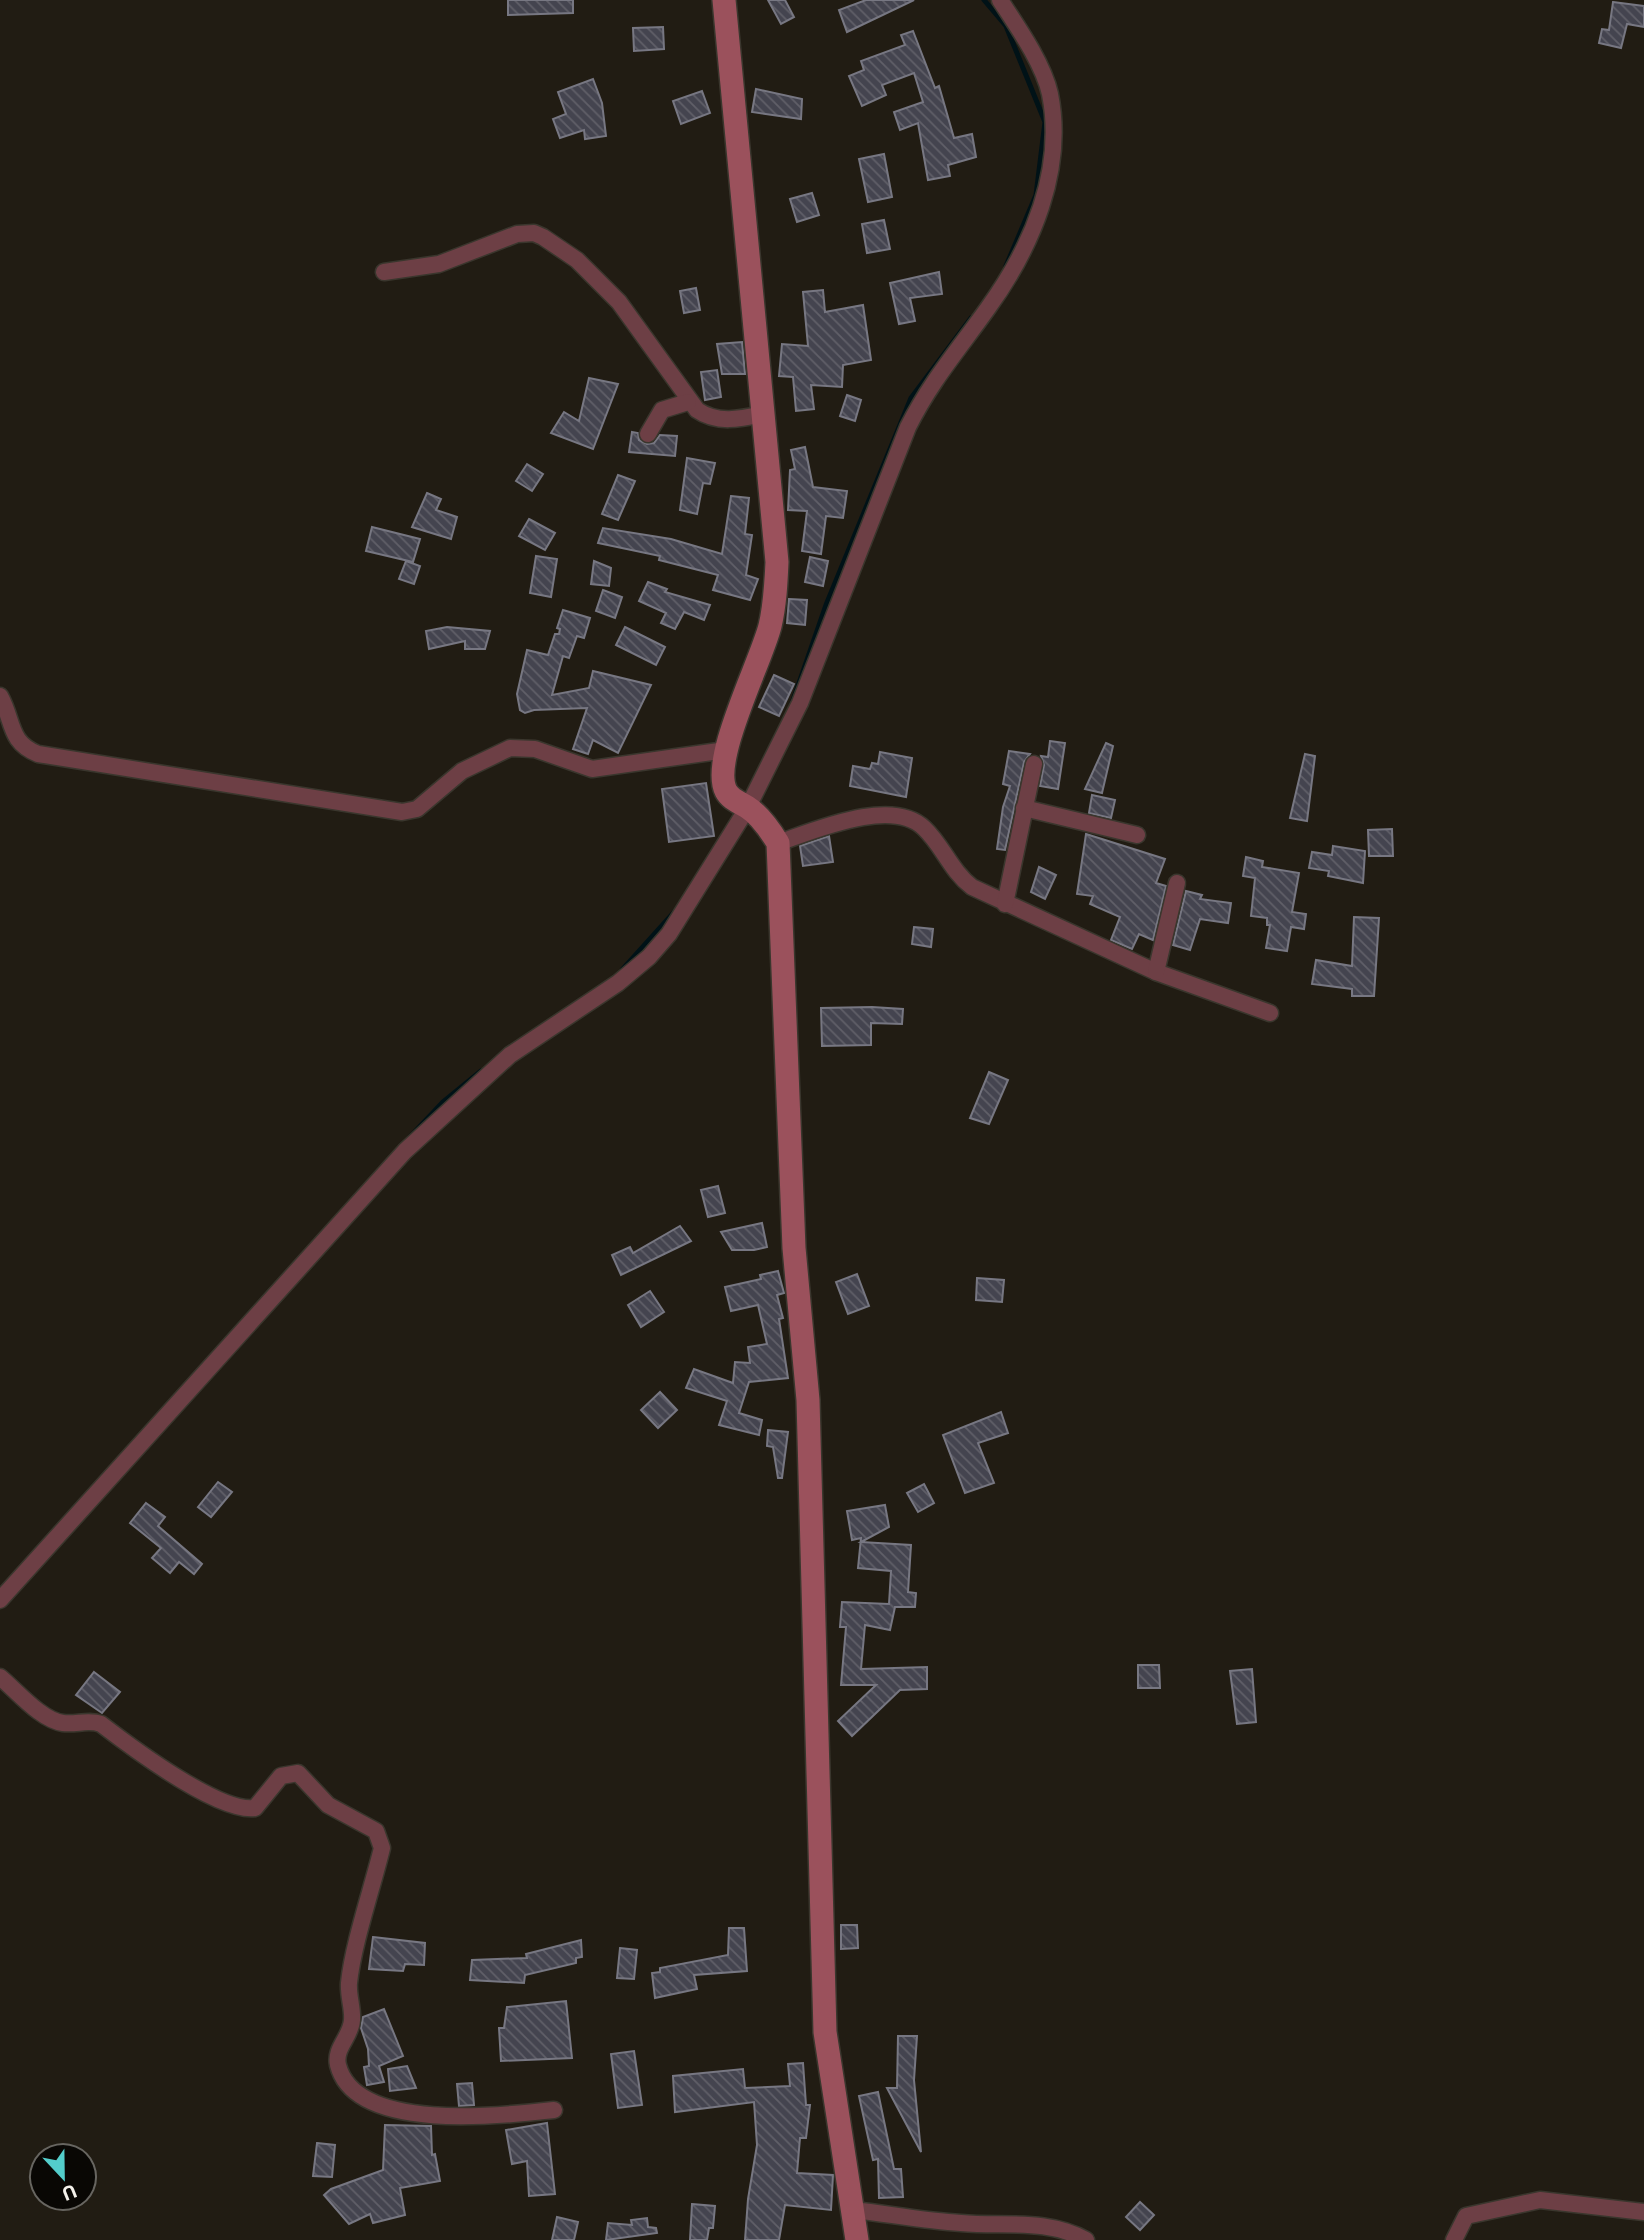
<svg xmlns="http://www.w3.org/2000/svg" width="1644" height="2240" viewBox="0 0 1644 2240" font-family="'Open Sans',sans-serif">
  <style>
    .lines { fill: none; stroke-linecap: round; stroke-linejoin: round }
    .stream { stroke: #001217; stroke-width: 5 }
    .building { fill: url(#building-back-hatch); stroke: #777782; stroke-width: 2 }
    .street-casing { stroke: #3a362d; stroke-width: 19 }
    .secondary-casing { stroke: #3a362d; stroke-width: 26 }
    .street { stroke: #6d3f45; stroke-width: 16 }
    .secondary { stroke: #9b515c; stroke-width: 23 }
  </style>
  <defs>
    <pattern id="building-back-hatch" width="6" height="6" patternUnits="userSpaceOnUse" patternTransform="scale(1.75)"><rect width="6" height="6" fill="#44444f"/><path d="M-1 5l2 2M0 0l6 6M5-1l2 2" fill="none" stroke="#605f68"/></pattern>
  </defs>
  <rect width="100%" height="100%" fill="#211c13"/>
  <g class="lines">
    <!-- stream -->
    <g class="stream">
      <polyline points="984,0 1006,26 1045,122 1036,195 1006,266"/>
      <polyline points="791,706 826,605 911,398 971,318"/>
      <polyline points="622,970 677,909"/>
      <polyline points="409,1138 443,1102 481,1071"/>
    </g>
  </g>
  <!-- building -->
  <g class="building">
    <polygon points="508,0 573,0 573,13 508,15"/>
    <polygon points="768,0 785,0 794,17 781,24"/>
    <polygon points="866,0 914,0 847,32 839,10"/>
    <polygon points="1613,2 1644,6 1644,27 1627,24 1621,48 1599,43 1602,29 1609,30"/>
    <polygon points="663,27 664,49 634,51 633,28"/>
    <polygon points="913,31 935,88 939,86 954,138 972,134 976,157 948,165 950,176 928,180 918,123 900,130 894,112 923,102 914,73 882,85 886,95 862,106 849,76 864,70 861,61 905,45 901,35"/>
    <polygon points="593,79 602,103 606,136 585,139 584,130 560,138 553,119 566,114 558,92"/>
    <polygon points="756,89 802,99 801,119 752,112"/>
    <polygon points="702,91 710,113 681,124 673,101"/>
    <polygon points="884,154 892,197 868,202 859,159"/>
    <polygon points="812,193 819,215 797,222 790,199"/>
    <polygon points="884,220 890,249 867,253 862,224"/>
    <polygon points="939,272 942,294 910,298 915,321 899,324 890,283"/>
    <polygon points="696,288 700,310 684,313 680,291"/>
    <polygon points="823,290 825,312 863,305 871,360 843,365 842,387 811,385 814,409 796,411 793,377 779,376 782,344 808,346 803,292"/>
    <polygon points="742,342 745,374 722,374 717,344"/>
    <polygon points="717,370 721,397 705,400 701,372"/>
    <polygon points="589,378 618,384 593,449 551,433 564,412 579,421"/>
    <polygon points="847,395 861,400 855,421 840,416"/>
    <polygon points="632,432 638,433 639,440 647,444 654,443 660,435 677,436 675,456 629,452"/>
    <polygon points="805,447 813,487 847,491 843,518 826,516 821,554 802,551 807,511 788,510 790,470 795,469 791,450"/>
    <polygon points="687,458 715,463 710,484 703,483 697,514 680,510"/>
    <polygon points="527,464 543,474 532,491 516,481"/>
    <polygon points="618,475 635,481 618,520 602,514"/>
    <polygon points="427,493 441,499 436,510 457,517 451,539 412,527"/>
    <polygon points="731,496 749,498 745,534 752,535 746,575 758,579 750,600 713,590 718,575 659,560 660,556 598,543 603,528 671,539 722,554"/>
    <polygon points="529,519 555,533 545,550 519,536"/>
    <polygon points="372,527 420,539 413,562 366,551"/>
    <polygon points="536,556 557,559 551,597 530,593"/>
    <polygon points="810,557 828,561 823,586 805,582"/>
    <polygon points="406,561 420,566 414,584 399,579"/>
    <polygon points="594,561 611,568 609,586 591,584"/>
    <polygon points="648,582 667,589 665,592 710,605 704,620 684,612 675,629 661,623 666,613 639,601"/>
    <polygon points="603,590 622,597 615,618 596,611"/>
    <polygon points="789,599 807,600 805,625 787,623"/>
    <polygon points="563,610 590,618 584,638 577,636 569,658 563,656 552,695 589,688 593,671 651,685 618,753 593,740 588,754 573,749 587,708 534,710 525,713 520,710 517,694 527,650 548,655 555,634 559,634 560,629 557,628"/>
    <polygon points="447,627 490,631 485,649 465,649 465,641 429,649 426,631"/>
    <polygon points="625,627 665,647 656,665 616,645"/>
    <polygon points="774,675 794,684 779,716 759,707"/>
    <polygon points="1050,741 1065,743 1058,789 1040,786 1044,765 1041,756 1048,757"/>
    <polygon points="1106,743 1113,746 1102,793 1085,789"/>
    <polygon points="1009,751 1030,754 1024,762 1005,850 997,849 1003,807 1010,786 1003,784"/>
    <polygon points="880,752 912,758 906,797 850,786 853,766 870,769 872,763 878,764"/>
    <polygon points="1305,754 1315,756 1307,821 1290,818"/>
    <polygon points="706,783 714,836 669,842 662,789"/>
    <polygon points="1092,795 1115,800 1111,818 1089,813"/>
    <polygon points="1392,829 1393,856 1369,856 1368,830"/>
    <polygon points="1086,834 1165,859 1156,883 1166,886 1153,940 1139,934 1132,949 1111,940 1120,917 1090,904 1093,896 1077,894"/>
    <polygon points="829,836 833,862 803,866 800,846"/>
    <polygon points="1333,846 1365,851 1363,883 1328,876 1329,871 1309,868 1312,852 1332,855"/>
    <polygon points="1246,857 1263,861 1262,867 1299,873 1292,912 1306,914 1304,929 1291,927 1287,951 1266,948 1270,925 1267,925 1267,918 1251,916 1255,878 1243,876"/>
    <polygon points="1039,867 1056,875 1045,899 1031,892"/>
    <polygon points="1186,891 1202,895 1200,899 1231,903 1228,923 1200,919 1190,950 1173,945"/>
    <polygon points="1354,917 1379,918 1374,996 1352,996 1352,989 1312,984 1316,960 1352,966"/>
    <polygon points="914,927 933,929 931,947 912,944"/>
    <polygon points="872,1007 903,1009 902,1024 871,1023 871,1045 822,1046 821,1008"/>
    <polygon points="989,1072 1008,1080 989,1124 970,1118"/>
    <polygon points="718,1186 725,1213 708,1217 701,1190"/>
    <polygon points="762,1223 767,1247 754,1250 732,1250 721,1232"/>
    <polygon points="680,1226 691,1241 621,1275 612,1255 630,1247 633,1253"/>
    <polygon points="778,1271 784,1293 777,1295 783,1318 779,1319 788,1378 749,1382 739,1413 762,1420 759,1435 719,1425 727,1401 686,1388 694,1369 733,1383 735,1362 750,1363 748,1347 767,1344 758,1305 731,1311 725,1287 761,1279 760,1275"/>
    <polygon points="857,1274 869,1306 848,1314 836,1282"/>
    <polygon points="977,1278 1004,1280 1002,1302 976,1300"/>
    <polygon points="650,1291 664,1312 641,1327 628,1305"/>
    <polygon points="660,1392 677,1410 658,1428 641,1410"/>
    <polygon points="1001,1412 1008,1433 978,1443 994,1483 965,1493 943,1435"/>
    <polygon points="768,1430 788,1432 782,1478 778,1478 773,1447 767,1446"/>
    <polygon points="218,1482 232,1492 211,1517 198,1507"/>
    <polygon points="924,1484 934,1503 918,1512 907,1493"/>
    <polygon points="146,1503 165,1517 158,1526 202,1564 194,1574 179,1562 170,1573 152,1558 161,1548 130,1523"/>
    <polygon points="885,1505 889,1527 861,1542 911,1545 908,1592 916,1593 915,1607 895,1607 890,1630 865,1625 861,1669 927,1667 927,1689 900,1690 852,1736 838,1721 876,1685 841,1685 846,1627 840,1627 842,1602 889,1604 891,1571 858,1568 861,1538 852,1540 847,1511"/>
    <polygon points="1138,1665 1159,1665 1160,1688 1138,1688"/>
    <polygon points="1252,1669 1256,1722 1237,1724 1230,1671"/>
    <polygon points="94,1672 120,1692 102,1713 76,1695"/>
    <polygon points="841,1925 857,1925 858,1948 841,1949"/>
    <polygon points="729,1928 744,1928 747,1971 694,1975 697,1989 655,1998 652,1973 660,1972 660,1968 728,1955"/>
    <polygon points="373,1937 425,1943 424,1965 405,1964 403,1971 369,1969"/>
    <polygon points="581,1940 582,1957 576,1958 576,1963 525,1975 524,1983 470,1980 472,1960 527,1958 526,1954"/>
    <polygon points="620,1948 637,1950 634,1979 617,1978"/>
    <polygon points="566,2001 572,2058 501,2061 499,2028 504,2028 507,2007"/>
    <polygon points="384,2009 403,2056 379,2066 384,2082 367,2085 364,2067 369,2066 368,2049 361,2028 363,2017"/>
    <polygon points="898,2036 917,2036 914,2080 921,2152 887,2088 897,2088"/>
    <polygon points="634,2051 642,2105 618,2108 611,2054"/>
    <polygon points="803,2063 806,2105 810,2105 806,2138 800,2138 797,2173 833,2175 831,2210 785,2205 779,2240 745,2240 748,2199 757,2145 754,2102 675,2112 673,2076 743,2069 745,2088 790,2086 788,2064"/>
    <polygon points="407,2066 416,2088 390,2091 388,2069"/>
    <polygon points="472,2083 474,2105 459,2106 457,2084"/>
    <polygon points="878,2092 894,2169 901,2169 903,2197 879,2198 878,2159 873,2160 859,2096"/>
    <polygon points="547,2123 555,2194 529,2196 527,2161 512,2164 506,2130"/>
    <polygon points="385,2125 431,2126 432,2155 435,2154 440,2181 400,2188 405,2215 373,2223 370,2214 349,2224 324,2195 331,2189 383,2170"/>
    <polygon points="317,2143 335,2145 332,2177 313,2176"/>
    <polygon points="1140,2202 1154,2215 1140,2230 1126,2217"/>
    <polygon points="692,2204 715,2206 713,2228 709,2228 707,2240 690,2240"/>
    <polygon points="557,2217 578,2222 574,2240 552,2240"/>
    <polygon points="647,2218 648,2227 656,2228 657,2233 606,2240 608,2223 632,2225 631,2220"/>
  </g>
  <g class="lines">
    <defs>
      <g id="street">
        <path d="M384,272L439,264L517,234L534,233L543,237L577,260L619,302L697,410C717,424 740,419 763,414"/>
        <polyline points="648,434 662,410 688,402"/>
        <path d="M0,696C14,721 8,742 38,754L402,812L417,809L462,771L510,748L535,749L592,769L726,750"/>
        <polyline points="1024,808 1137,835"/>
        <path d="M778,843C816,830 892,797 924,828C943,846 951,871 972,887L1156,972L1270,1013"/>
        <polyline points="1005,904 1034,764"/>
        <polyline points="1156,972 1177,883"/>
        <path d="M0,1600L405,1151L510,1055L618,983L649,957L669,934L748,807L800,703L908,427C931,381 959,349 988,308C1032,247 1065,170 1050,94C1043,63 1017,26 1000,0"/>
        <path d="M0,1677C17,1691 41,1720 63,1723C76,1725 88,1719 101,1724C131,1747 219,1813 255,1808L281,1776L298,1773L328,1805L376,1831L382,1848C372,1889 353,1944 349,1983C348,1996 353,2008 352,2020C351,2037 334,2048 338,2065C355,2133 502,2116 554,2110"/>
        <path d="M854,2210C889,2214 925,2221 961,2223C1004,2227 1047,2218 1086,2240"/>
        <polyline points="1454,2240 1466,2216 1540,2200 1644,2212"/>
      </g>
      <path id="secondary" d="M724,0L777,562C776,584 775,605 770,626C761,662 710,760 726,791C730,799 739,802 747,807C760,815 770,830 778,843L794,1248L808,1400L825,2032L857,2240"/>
    </defs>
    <!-- street casing -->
    <use href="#street" class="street-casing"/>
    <!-- secondary casing -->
    <use href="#secondary" class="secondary-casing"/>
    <!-- street -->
    <use href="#street" class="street"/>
    <!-- secondary -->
    <use href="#secondary" class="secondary"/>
  </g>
  <!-- north arrow -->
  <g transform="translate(63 2177) rotate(158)"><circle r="33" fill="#090704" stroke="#676560" stroke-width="2"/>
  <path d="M0-5L12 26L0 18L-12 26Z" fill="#53cdcb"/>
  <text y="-10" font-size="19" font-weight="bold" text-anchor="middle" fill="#f4f1eb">U</text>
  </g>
</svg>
